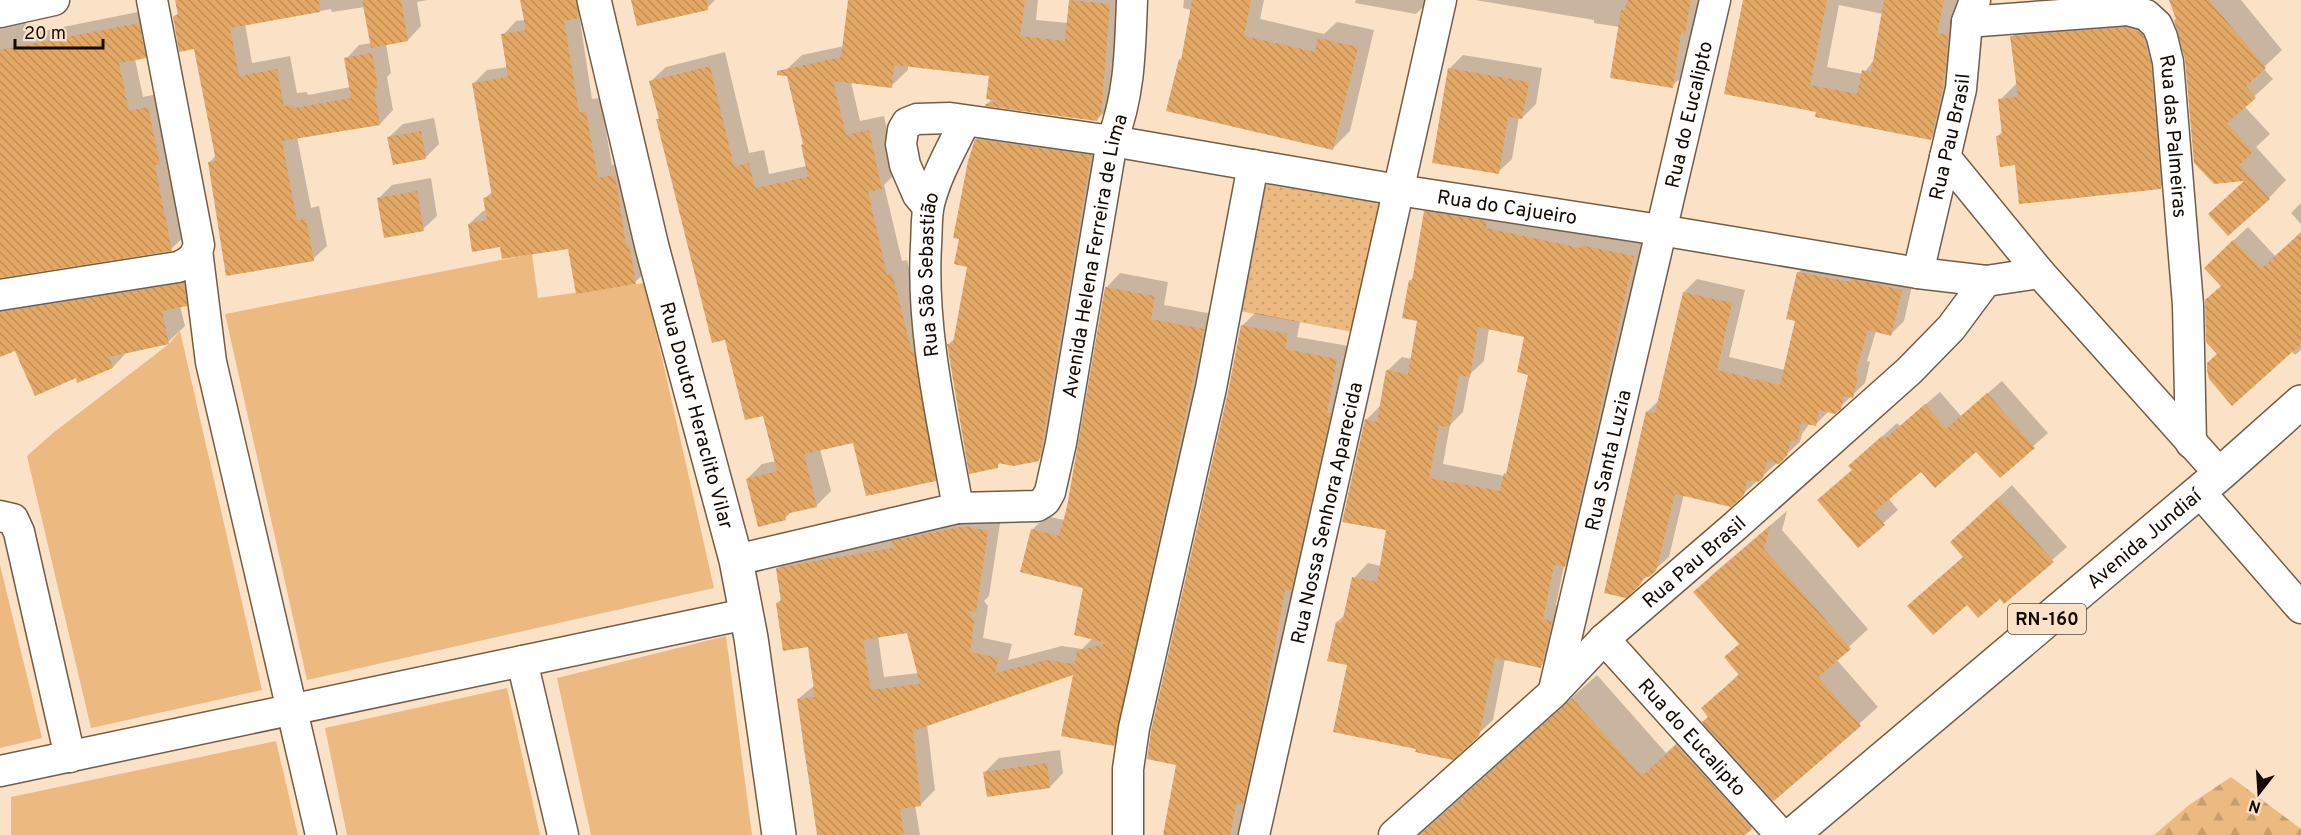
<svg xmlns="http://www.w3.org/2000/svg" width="2301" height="835" viewBox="0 0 2301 835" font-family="Overpass,sans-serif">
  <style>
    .green { fill: #ecb981 }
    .forest { fill: url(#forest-firs) }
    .park { fill: url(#park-dots) }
    .shadow { fill: #0003; fill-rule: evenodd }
    .building { fill: url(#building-back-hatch); fill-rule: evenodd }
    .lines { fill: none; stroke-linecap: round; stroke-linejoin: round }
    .street-casing { stroke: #735d46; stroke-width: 33 }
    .secondary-casing { stroke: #735d46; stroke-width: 36 }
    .primary-casing { stroke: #735d46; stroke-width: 36 }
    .street { stroke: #fff; stroke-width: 30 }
    .secondary { stroke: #fff; stroke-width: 33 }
    .primary { stroke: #fff; stroke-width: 33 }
    .labels { text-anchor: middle; stroke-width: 5; stroke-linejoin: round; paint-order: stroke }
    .shield { fill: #fbe2c7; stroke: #584b3e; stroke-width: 1.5 }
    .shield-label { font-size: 18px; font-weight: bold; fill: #120a03 }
    .street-label { font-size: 20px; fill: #120a03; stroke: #fbe2c7 }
  </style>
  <defs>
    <pattern id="forest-firs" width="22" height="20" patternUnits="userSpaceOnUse" patternTransform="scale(1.5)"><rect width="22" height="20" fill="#ecb981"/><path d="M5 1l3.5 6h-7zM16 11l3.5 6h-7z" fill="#c99e6e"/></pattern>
    <pattern id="park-dots" width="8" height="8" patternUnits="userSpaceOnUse" patternTransform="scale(1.5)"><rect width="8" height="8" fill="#ecb981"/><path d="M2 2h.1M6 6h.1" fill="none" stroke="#c99e6e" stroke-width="1.8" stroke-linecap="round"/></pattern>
    <pattern id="building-back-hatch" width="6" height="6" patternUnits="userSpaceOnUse" patternTransform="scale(1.5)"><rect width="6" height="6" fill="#e3a866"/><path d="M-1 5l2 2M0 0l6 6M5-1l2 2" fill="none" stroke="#c28f57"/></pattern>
  </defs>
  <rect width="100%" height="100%" fill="#fbe2c7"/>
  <!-- green -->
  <g class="green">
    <polygon points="532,254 538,298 645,283 714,588 307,680 225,314"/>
    <polygon points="180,331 262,690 91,728 27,456 53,433 169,344"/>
    <polygon points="0,565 42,738 0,748"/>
    <polygon points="726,636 752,835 591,835 557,678"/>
    <polygon points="507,688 540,835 347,835 325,728"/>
    <polygon points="276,741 298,835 11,835 11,797"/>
  </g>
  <!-- forest -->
  <polygon class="forest" points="2231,777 2301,829 2301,835 2154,835 2189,805"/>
  <!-- park -->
  <polygon class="park" points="1260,177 1380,200 1353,332 1234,310"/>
  <!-- shadow -->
  <g class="shadow">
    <path d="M177,0H427L417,2L421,26L408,40L386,44L391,73L387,77L393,110L380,124L297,137L311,208L319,206L327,246L313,259L209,163L216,155L195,47L174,17L179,12ZM365,7L372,43L359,45L346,59L351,87L308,95L307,92L297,93L290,56L252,63L245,24L331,9L332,12Z"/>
    <polygon points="522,0 589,0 590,3 579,14 592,99 600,98 612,165 629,162 649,269 635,282 569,247 502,245 469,224 483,211 487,210 485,198 493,191 473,84 487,70 508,67 503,35 516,21 526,20"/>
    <polygon points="633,0 715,0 707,8"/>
    <polygon points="849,0 1038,0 1036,20 1068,23 1072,0 1125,0 1113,103 1097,120 987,104 993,98 990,75 908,65 908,70 891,86 851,82 860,121 884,116 896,173 884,185 902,261 907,260 926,338 950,465 935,480 854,441 820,449 831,491 816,506 792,511 785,518 747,479 762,464 776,461 764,414 726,338 658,120 660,118 651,81 666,67 725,52 749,153 764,150 769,174 807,166 804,143 787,69 802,55 844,46"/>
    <polygon points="1184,0 1264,0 1260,19 1324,34 1337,22 1374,30 1350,131 1333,148 1180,60 1183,57 1191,10 1183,8"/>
    <polygon points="1356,0 1430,0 1416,14 1355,3"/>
    <polygon points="1475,0 1702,0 1698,18 1694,22 1686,73 1672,86 1620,27 1594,23 1594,20"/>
    <path d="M1743,0H1957L1954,16L1948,121L1931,139L1818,111ZM1839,5L1883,14L1874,60L1863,74L1827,67Z"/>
    <polygon points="2170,0 2241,0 2282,50 2263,68 2273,79 2244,106 2270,134 2256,147 2286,180 2269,198 2246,180 2186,58 2177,18"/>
    <polygon points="153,9 159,42 145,57 135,59 143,97 162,93 186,235 171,249 0,276 0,17 24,14 28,34"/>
    <polygon points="2144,11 2178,170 2160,188 2016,163 1997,137 2003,131 2000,100 2018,82 2012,37 2029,19"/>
    <polygon points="1463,55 1542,68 1536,104 1522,118 1519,117 1512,159 1498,172 1449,69"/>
    <polygon points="434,118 439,144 425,158 389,137 403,124"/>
    <polygon points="990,126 1103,143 1052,446 1039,459 1001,462 997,466 949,344 955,338 968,265 977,140"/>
    <polygon points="431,178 437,216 423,229 378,199 392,185"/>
    <path d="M1439,198L1647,242L1579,551L1564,566L1556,605L1566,607L1555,652L1541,666L1505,659L1493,720L1478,734L1418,748L1349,664L1337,622L1346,614L1354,578L1368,563L1381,566L1388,529L1366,420L1380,406L1387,371L1402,357L1412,359L1419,320L1410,281L1414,277L1425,212ZM1489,328L1526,336L1529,374L1509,471L1505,476L1443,464L1450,425L1463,412L1470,374L1484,361Z"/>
    <polygon points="2301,203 2301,224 2291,213"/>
    <polygon points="2248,227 2275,256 2301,233 2301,350 2295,355 2291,351 2218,353 2222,285 2219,254"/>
    <polygon points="1812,260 1914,277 1904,321 1891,334 1876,331 1867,361 1870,362 1865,383 1834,413 1829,411 1815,425 1810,423 1802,434 1800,442 1743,494 1684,494 1669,557 1640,583 1606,591 1648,411 1659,400 1684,292 1697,279 1745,290 1729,357 1785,370 1797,320 1798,273"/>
    <polygon points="200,268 202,288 186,305 180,306 185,326 168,342 128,351 113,367 78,381 76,376 16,349 0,356 0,311 17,296"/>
    <path d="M1120,273L1168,282L1164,305L1218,315L1128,730L1114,744L1074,673L927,724L935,790L921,804L915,805L920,835H832L816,820L804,750L798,699L815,685L809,646L777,603L782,599L777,569L791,555L907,528L1001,517L989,596L984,601L988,606L983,638L1012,644L1008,660L1062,646L1082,649L1093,638L1085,586L1032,530L1046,516L1064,520L1074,477L1106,288ZM908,631L919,673L884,677L878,636Z"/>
    <polygon points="1255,313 1300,322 1297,337 1349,346 1255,790 1247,799 1240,835 1165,835 1178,764 1229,392 1242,326"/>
    <polygon points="2002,381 2048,433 2000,476 1977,450 1921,470 1888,498 1898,510 1858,546 1853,469 1850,466 1897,423 1900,426 1940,392 1961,416"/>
    <polygon points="2012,485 2067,547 2004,602 2000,597 1967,603 1909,606 1965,556 1966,528"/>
    <polygon points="1787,511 1782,530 1868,629 1836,659 1878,707 1772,801 1775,804 1744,835 1412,835 1420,828 1431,824 1597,675 1666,753 1701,722 1703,724 1710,716 1703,708 1740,673 1740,643 1695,592 1713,574"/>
    <polygon points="1060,750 1063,773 1050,787 985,772 999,758"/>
  </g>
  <!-- building -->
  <g class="building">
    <polygon points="175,0 319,0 320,12 230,28 239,76 277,69 284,106 294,105 294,108 351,98 344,58 372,53 378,88 374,89 380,125 282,141 297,221 306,219 314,261 226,276 208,162 216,161 194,49 179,52 173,16 178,15"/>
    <polygon points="362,0 401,0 408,41 371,48"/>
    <polygon points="520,0 576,0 579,18 564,21 579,112 586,111 598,178 615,175 626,245 629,245 636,284 576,294 568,249 502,259 500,247 472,252 468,224 487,220 483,198 492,196 472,83 508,77 501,34 526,30"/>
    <polygon points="631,0 707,0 708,10 637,26"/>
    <polygon points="848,0 1025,0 1020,36 1065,41 1069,0 1110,4 1101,116 1098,115 1097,121 985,106 986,104 999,101 986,99 989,76 894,65 892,88 833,81 846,135 869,130 882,189 868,192 887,275 892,273 912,352 914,351 936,481 866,496 853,443 804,454 817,507 785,514 786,520 758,527 746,479 777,471 763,416 745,420 725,340 712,343 656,119 659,119 649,81 710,66 734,167 749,163 755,188 808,177 801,145 803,144 787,76 777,75 777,71 841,57"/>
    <polygon points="1192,0 1251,0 1244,36 1315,52 1318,38 1358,47 1333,150 1166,111 1179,59 1181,60"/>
    <polygon points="1627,0 1691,0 1685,33 1681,32 1673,88 1610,78 1621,10 1625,10"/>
    <polygon points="1743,0 1827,0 1810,85 1857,94 1862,70 1871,72 1884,0 1944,0 1937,33 1948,35 1946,66 1942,86 1943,86 1931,140 1815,117 1816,112 1724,94"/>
    <polygon points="2169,0 2209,0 2266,68 2246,86 2256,98 2227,123 2253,152 2239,165 2270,199 2228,236 2208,214 2244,181 2214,184 2194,163 2185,60 2174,20 2176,19"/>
    <polygon points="139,23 146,58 119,63 129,111 148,107 160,164 155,165 172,251 0,278 0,50"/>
    <polygon points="2126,27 2137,31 2143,35 2151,65 2161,189 2019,204 2015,165 2000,167 1996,136 2002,135 1998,99 2018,97 2010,36"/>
    <polygon points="1448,68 1529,82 1522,119 1508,117 1499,174 1432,163"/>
    <polygon points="421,131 426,159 393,165 387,137"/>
    <polygon points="975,139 1091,155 1039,461 1013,466 998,463 998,468 969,474 947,344 953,343 967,267 954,264 959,239 953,238 968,161"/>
    <polygon points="417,191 424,231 384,238 377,198"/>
    <path d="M1424,211L1487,221L1486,228L1580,248L1581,245L1634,256L1565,567L1554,565L1543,619L1552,621L1541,668L1495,658L1479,736L1453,760L1415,752L1416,749L1333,732L1347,665L1327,661L1336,622L1342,623L1352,577L1377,582L1386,530L1342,522L1365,419L1377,422L1386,370L1408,374L1417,321L1402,318L1409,280L1412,281ZM1478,327L1524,337L1517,372L1528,375L1506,474L1504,473L1500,491L1429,478L1439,426L1450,427L1459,375L1470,377Z"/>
    <polygon points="2301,232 2301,344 2232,406 2209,379 2207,370 2207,363 2217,354 2206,342 2205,300 2221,286 2204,268 2233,240 2261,269"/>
    <polygon points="1797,272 1851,282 1851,279 1867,282 1902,290 1891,336 1868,330 1855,374 1858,375 1853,398 1844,396 1841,409 1835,414 1819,410 1816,426 1801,423 1797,441 1791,440 1787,456 1779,464 1767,461 1763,478 1758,482 1747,480 1744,495 1731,507 1675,494 1656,571 1649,577 1644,576 1641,584 1626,598 1604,593 1646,411 1655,413 1683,292 1732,303 1717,370 1780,385 1795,321 1786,319"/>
    <polygon points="184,283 187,306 162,311 169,344 109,357 113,368 77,383 76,378 35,396 15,351 0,357 0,312"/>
    <path d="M1105,287L1155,296L1151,319L1204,329L1114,746L1061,736L1073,675L913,731L921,806L900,809L904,835H817L797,699L815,697L808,647L783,651L776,603L781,602L776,568L897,547L891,541L965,526L988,531L976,612L967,610L974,621L970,652L999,658L995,673L1047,660L1075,664L1077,651L1107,643L1074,635L1083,588L1020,572L1031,529L1059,536L1067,507ZM907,633L920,684L871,690L863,640Z"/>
    <polygon points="1241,325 1288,334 1285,349 1337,359 1327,413 1331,413 1291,591 1285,590 1258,740 1243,804 1236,804 1230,835 1163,835 1176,765 1147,759 1151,731 1228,392"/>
    <polygon points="1987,393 2035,448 2000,478 1976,452 1935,488 1921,472 1874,512 1885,525 1858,548 1817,500 1852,470 1848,466 1882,436 1885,439 1925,404 1946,429"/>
    <polygon points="1998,498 2054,562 2004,604 2000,599 1978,618 1967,605 1933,635 1907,606 1963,557 1950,542"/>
    <polygon points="1770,526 1764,549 1851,649 1818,677 1861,726 1774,801 1702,722 1708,717 1701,708 1739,675 1724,657 1739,644 1693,592"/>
    <polygon points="1572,698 1642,776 1676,745 1752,829 1745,835 1420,835"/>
    <polygon points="1047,763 1050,788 987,797 983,772"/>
  </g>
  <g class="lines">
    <defs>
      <g id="street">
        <polyline points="0,12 54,0"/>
        <path id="s1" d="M1967,22L2128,10L2146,15L2157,25L2162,37L2168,62L2188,305L2191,443"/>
        <polyline points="1945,157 2040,273 2220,474"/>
        <path id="s2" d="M928,207L918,195L905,165L901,144L903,130L907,123L917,119L950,118L1112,141L1398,190L1660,230L1918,273L1986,281L2040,273"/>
        <polyline points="197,250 211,362 321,835"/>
        <path id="s3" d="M1918,273L1961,89L1967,22L1975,0"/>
        <path d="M0,295L178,267C190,262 196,257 199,245L152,0"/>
        <polyline points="2199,491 2301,608"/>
        <path id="s4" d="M958,508C943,422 921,333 926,245C927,232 926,217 929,204C936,175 952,148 965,121"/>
        <polyline points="0,516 13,519 19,532 70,757"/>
        <path id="s5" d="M736,560L958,508L1037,506L1045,501L1050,492L1061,443L1112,141C1130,93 1130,51 1132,0"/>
        <path id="s6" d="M1604,639L1781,835"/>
        <polyline points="522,661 563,835"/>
        <path id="s7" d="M1554,690L1715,0"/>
        <polyline points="0,771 746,614"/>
        <polyline points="1128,835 1128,769 1134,728 1211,388 1253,165"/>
        <path id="s8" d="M1254,835L1441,0"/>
        <path id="s9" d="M1394,835L1553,693L1604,639L1734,527L1909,371L1951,328L1986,281"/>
      </g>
      <g id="secondary">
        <path id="s10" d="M594,0L652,247L736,560L751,638L779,835"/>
      </g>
      <g id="primary">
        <path id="s11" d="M1792,835L2220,474L2301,402"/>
      </g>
    </defs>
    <!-- street casing -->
    <use href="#street" class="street-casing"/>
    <!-- secondary casing -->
    <use href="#secondary" class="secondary-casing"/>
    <!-- primary casing -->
    <use href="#primary" class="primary-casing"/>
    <!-- street -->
    <use href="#street" class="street"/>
    <!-- secondary -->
    <use href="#secondary" class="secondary"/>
    <!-- primary -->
    <use href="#primary" class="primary"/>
  </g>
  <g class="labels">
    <!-- shield labels -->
    <rect class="shield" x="2008" y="604" width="78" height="30" rx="4.5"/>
    <g class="shield-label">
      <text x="2047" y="625">RN-160</text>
    </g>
    <!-- street labels -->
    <g class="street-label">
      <text dy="7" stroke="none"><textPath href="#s7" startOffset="591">Rua do Eucalipto</textPath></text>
      <text dy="7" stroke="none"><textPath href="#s3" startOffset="140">Rua Pau Brasil</textPath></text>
      <text dy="7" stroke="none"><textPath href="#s1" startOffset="308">Rua das Palmeiras</textPath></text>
      <text dy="7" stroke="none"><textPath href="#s2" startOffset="700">Rua do Cajueiro</textPath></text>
      <text dy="7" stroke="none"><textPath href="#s5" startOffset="567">Avenida Helena Ferreira de Lima</textPath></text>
      <text dy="7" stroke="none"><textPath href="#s4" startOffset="236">Rua São Sebastião</textPath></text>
      <text dy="7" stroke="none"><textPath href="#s10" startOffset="428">Rua Doutor Heraclito Vilar</textPath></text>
      <text dy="7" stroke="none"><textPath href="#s7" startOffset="236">Rua Santa Luzia</textPath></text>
      <text dy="7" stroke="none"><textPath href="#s8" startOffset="330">Rua Nossa Senhora Aparecida</textPath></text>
      <text dy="7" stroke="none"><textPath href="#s11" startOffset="460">Avenida Jundiaí</textPath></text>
      <text dy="7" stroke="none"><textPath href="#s9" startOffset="406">Rua Pau Brasil</textPath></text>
      <text dy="7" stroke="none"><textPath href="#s6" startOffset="132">Rua do Eucalipto</textPath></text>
    </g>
  </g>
  <!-- north arrow -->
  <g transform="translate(2259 793) rotate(197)" stroke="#fbe2c7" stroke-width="4.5" paint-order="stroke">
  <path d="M0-4.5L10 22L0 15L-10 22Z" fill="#120a03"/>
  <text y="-9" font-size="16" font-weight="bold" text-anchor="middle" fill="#120a03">N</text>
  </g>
  <!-- scale -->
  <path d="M15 39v9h88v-9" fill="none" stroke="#120a03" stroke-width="3"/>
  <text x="24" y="39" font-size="18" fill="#120a03" stroke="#fbe2c7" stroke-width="4.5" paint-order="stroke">20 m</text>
</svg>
